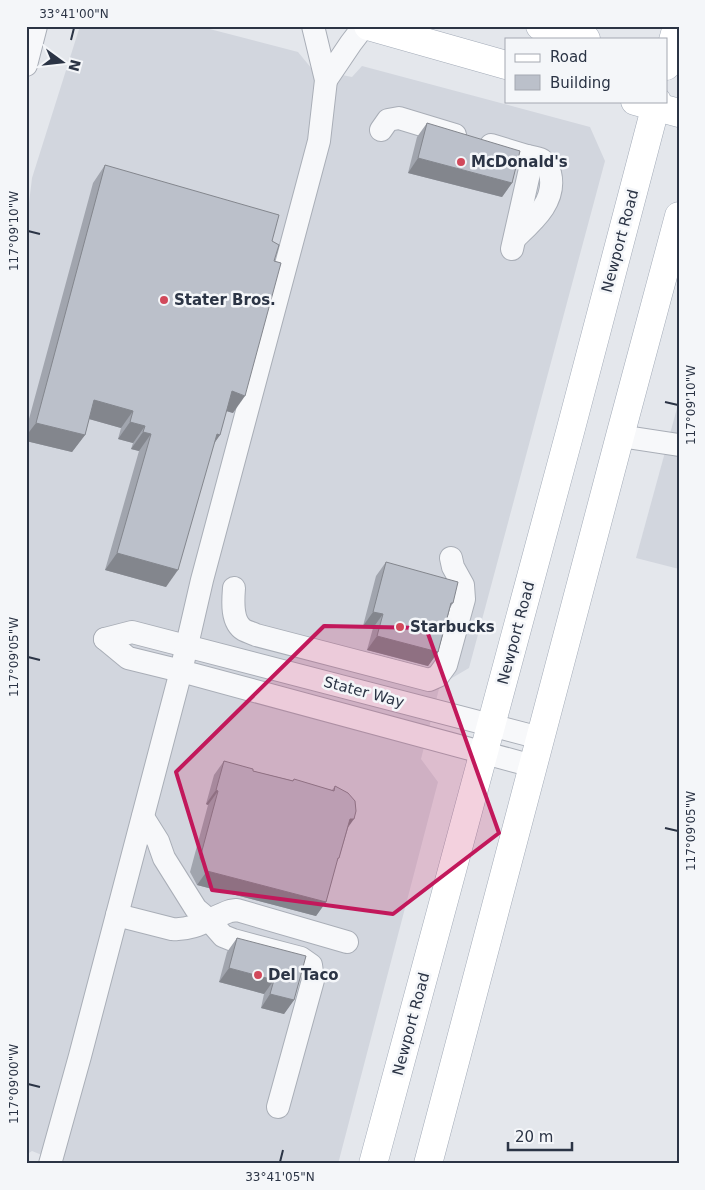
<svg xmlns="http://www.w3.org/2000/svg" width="705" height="1190" viewBox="0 0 705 1190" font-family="'DejaVu Sans',sans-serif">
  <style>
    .built { fill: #d2d6de }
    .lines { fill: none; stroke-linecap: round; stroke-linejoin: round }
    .minor-casing { stroke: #a9aeb7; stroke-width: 24 }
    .major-casing { stroke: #a3abb8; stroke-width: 29 }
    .minor { stroke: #f7f8fa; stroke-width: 22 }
    .major { stroke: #fff; stroke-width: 28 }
    .wall { fill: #a1a5ae }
    .shaded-wall { fill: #83868d }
    .building { fill: #bbc0ca; stroke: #83868d }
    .marked { fill: #c2185b; fill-opacity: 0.2; stroke: #c2185b; stroke-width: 4; stroke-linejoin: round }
    .ticks { fill: none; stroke: #2b3445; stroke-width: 2 }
    .poi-dot { fill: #d1495b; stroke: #f4f6f9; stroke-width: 2 }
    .labels { text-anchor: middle; stroke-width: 5; stroke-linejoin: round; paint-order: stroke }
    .poi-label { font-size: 15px; font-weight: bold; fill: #2b3445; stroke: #f4f6f9; text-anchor: start }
    .street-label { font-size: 15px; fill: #2b3445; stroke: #f4f6f9 }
    .neatline { fill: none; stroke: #2b3445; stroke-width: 2 }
    .ticks-label { font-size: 12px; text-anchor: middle; fill: #2b3445 }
  </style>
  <rect width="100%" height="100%" fill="#e4e7ec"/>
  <!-- built -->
  <g class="built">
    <polygon points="80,26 198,26 298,52 312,69 352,77 362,66 590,127 605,161 469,668 440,685 421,759 438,782 338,1164 64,1164 32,1151 26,1155 26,228 32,178"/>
    <polygon points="679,401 679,569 636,558"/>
  </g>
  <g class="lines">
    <defs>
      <g id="minor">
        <polyline points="26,65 36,26"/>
        <polyline points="326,80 351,43 364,26"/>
        <polyline points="381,130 388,120 399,118 455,135"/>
        <polyline points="491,145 527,156 530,169 512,249"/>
        <path d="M515,238C533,221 557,201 550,173C549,168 546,163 542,160C538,158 531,157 527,156"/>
        <polyline points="620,436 679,445"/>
        <path d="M234,588C233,601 231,622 244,630C248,632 252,633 256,635L429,680L438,676L446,665L464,599L463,585L453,567L451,558"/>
        <polyline points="105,639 132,632 540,738"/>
        <polyline points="105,639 128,658 181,671 533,766"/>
        <polyline points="143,817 158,841 164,858 196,909 209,920 223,936 233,940 301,958 311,965 313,980 278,1107"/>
        <path d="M117,915L172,929C194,931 210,918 230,911L237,910L347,942"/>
        <polyline points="50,1164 80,1056 181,671 202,580 319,141 326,80 313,26"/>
      </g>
      <g id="major">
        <polyline points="368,26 506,65"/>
        <polyline points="540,26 586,39"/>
        <polyline points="666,66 677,26"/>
        <polyline points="635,101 679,113"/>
        <polyline points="373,1164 570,432 657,101"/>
        <polyline points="428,1164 620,436 679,216"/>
      </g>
    </defs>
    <!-- minor casing -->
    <use href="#minor" class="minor-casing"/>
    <!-- major casing -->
    <use href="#major" class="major-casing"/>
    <!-- minor -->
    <use href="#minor" class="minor"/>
    <!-- major -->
    <use href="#major" class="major"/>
  </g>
  <!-- wall -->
  <g class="wall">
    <polygon points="427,123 512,183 502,197 408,173 417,137"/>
    <polygon points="105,165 272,241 233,413 226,411 220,435 214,443 166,587 105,570 139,451 131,449 133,443 118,439 121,428 89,419 85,435 72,452 26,441 26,430 93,183"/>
    <polygon points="386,562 453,603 450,608 438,652 428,666 367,650 373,628 363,626 376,576"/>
    <polygon points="224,761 253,771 332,790 335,786 348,828 339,858 337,861 326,902 316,916 197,885 190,872 208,805 206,804 214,775"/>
    <polygon points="237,938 294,1000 284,1014 261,1008 264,994 219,982 227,952"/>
  </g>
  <!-- shaded-wall -->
  <g class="shaded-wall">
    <polygon points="418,158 512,183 502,197 408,173"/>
    <polygon points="232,391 245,396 233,413 220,409"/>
    <polygon points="94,400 133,411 121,428 82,417"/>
    <polygon points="130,422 145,426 133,443 118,439"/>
    <polygon points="36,423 85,435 72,452 26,441 26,436"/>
    <polygon points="143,432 151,434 139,451 131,449"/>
    <polygon points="217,434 220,435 208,452"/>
    <polygon points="117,553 178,570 166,587 105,570"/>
    <polygon points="373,612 383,614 373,628 363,626"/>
    <polygon points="377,636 438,652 428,666 367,650"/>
    <polygon points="216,790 218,791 208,805 206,804"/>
    <polygon points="350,819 354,819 344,833"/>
    <polygon points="207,871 326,902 316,916 197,885"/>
    <polygon points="229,968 274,980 264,994 219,982"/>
    <polygon points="270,994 294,1000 284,1014 261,1008"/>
  </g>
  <!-- building -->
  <g class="building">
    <polygon points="427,123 520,151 512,183 418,158"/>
    <polygon points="105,165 279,215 272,241 279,245 274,261 281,263 245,396 232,391 220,435 217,434 178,570 117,553 151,434 143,432 145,426 130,422 133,411 94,400 85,435 36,423"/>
    <polygon points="386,562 458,582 453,603 451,603 438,652 377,636 383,614 373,612"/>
    <polygon points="224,761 253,769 253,771 293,781 294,779 334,791 335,786 348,793 355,801 356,811 354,819 350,819 339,858 338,858 326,902 207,871 200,858 218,791 216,790"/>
    <polygon points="237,938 306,956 294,1000 270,994 274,980 229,968"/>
  </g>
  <!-- marked area -->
  <path class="marked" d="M324,626L426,628L499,833L393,914L212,890L176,772Z"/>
  <!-- ticks -->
  <path class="ticks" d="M71,40L74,28M28,231L40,234M665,402L678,405M28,657L40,660M665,828L678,831M28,1084L40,1087M280,1162L283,1150"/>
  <!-- markers -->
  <g class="poi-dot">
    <circle cx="461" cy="162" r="5"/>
    <circle cx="164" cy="300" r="5"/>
    <circle cx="400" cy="627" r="5"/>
    <circle cx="258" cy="975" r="5"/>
  </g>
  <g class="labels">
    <!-- poi labels -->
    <g class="poi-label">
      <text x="471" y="167">McDonald's</text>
      <text x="174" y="305">Stater Bros.</text>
      <text x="410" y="632">Starbucks</text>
      <text x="268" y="980">Del Taco</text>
    </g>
    <!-- street labels -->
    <g class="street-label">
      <text transform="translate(620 241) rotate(-75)" y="5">Newport Road</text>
      <text transform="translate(516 633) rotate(-75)" y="5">Newport Road</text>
      <text transform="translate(364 692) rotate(15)" y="5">Stater Way</text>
      <text transform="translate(411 1024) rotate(-75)" y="5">Newport Road</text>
    </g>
  </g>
  <!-- border -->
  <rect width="705" height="1190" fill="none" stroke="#f4f6f9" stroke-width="55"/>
  <!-- legend -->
  <rect x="505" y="38" width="162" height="65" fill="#f4f6f9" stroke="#a4a8b1"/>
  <rect x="515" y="54" width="25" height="8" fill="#ffffff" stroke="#a4a8b1"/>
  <text x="550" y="62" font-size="15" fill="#2b3445">Road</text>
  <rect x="515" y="75" width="25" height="15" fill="#bbc0ca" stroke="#a4a8b1"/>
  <text x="550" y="88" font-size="15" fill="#2b3445">Building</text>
  <!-- north arrow -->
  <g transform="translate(62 62) rotate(105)" stroke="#f4f6f9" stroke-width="4" paint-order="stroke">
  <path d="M0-4L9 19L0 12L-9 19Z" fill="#2b3445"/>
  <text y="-8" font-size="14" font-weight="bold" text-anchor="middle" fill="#2b3445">N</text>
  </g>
  <!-- scale -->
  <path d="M508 1142v8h64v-8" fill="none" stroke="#2b3445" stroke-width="2.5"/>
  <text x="515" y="1142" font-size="15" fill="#2b3445" stroke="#f4f6f9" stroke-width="4" paint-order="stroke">20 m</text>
  <rect x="28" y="28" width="650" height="1134" class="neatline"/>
  <g class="ticks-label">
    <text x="74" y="18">33°41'00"N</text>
    <text transform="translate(14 231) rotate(-90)" y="4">117°09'10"W</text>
    <text transform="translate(691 405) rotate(-90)" y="4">117°09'10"W</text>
    <text transform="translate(14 657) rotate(-90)" y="4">117°09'05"W</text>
    <text transform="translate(691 831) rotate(-90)" y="4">117°09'05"W</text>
    <text transform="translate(14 1084) rotate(-90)" y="4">117°09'00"W</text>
    <text x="280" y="1181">33°41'05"N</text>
  </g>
</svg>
